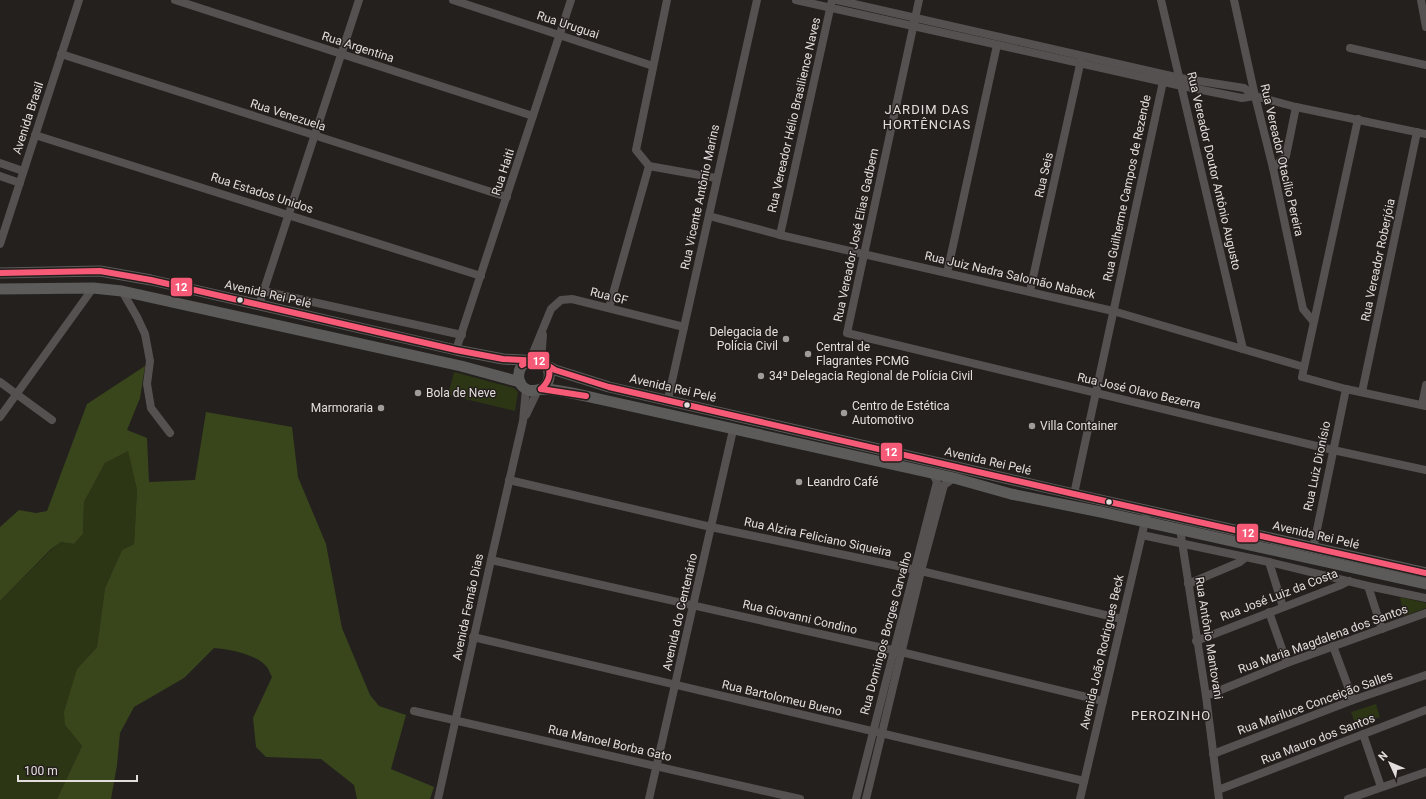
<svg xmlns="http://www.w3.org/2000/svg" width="1426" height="799" viewBox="0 0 1426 799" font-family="Roboto,sans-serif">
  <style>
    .green { fill: #2c3614 }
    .forest { fill: #39461b }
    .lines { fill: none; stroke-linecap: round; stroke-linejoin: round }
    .minor { stroke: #545150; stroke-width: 8 }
    .major { stroke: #5c5b5a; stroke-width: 11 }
    .bus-1-casing { stroke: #241f1d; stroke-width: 9 }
    .bus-1 { stroke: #f75a77; stroke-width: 6 }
    .bus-dot { fill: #e2dedd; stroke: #241f1d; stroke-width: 1.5 }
    .poi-dot { fill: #9f9c9a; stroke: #241f1d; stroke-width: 1.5 }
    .labels { text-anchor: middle; stroke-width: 3; stroke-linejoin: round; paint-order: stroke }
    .street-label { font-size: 12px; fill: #e2dedd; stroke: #241f1d }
    .poi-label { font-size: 12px; fill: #e2dedd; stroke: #241f1d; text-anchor: start }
    .neighbourhood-label { font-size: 13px; letter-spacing: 1px; fill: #e2dedd; stroke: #241f1d }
    .line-badge { stroke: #241f1d; stroke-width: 1.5 }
    .badge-label { font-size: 11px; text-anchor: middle; font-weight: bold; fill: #fff }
  </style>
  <rect width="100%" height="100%" fill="#23201e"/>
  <!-- green -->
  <g class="green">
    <polygon points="454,372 514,388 518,392 515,411 448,395"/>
    <polygon points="128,450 137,490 134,544 122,550 105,588 97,647 77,669 65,725 82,746 57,799 0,799 0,601 51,550 61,542 74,544 83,534 84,502 105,463"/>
    <polygon points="1400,597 1426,603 1426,608 1404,616"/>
    <polygon points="1376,704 1380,717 1356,726 1351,712"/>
  </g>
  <!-- forest -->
  <path class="forest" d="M145,366L140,398L127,430L147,438L149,482L195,480L206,412L292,427L298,477L326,544L342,628L370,695L379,706L406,715L391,769L434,787L430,799H357L354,785L321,759L266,757L256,747L253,718L272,677C270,674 269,669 266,666C255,654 229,649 214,648L184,678L134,707L120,733L117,765L111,799H57L82,746L65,725L64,712L77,669L97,647L105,588L122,550L134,544L137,490L128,451L105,463L84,502L83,534L74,544L61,542L50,550L0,601V527L19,510L36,513L47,511L87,404Z"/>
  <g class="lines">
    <!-- minor -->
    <g class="minor">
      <polyline points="175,0 533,116"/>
      <polyline points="453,0 653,66"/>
      <polyline points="796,0 1182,86 1242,98 1255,96"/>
      <polyline points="837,0 1180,78 1244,88 1255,96 1296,107 1426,134"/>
      <polyline points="919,0 847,333 1333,450 1426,470"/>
      <polyline points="1161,0 1243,349"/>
      <polyline points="1234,0 1255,96 1273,168 1303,309 1313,321"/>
      <polyline points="1421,0 1426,27"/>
      <polyline points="1350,48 1426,65"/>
      <polyline points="61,54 507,197"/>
      <polyline points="1358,119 1302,377 1346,389 1426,406"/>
      <polyline points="35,135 481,276"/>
      <polyline points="0,163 23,171"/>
      <polyline points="649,166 636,150 667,0"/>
      <polyline points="649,166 716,178"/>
      <polyline points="1273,168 1286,156 1296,107"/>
      <polyline points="0,176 20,183"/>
      <polyline points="709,216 780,235 1113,311 1304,367"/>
      <polyline points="780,235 832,0"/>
      <polyline points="0,244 79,0"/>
      <polyline points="947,273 997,45"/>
      <polyline points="122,291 137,317 145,334 150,361 147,384 151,408 170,433"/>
      <polyline points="263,291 462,335"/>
      <polyline points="1030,291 1081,60"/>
      <polyline points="259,305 359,0"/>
      <polyline points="609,308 649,166"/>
      <polyline points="456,350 571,0"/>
      <polyline points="530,360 551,309 561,300 572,299 684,327"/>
      <polyline points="541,361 543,335"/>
      <polyline points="0,382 52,420"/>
      <polyline points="1362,392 1417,132"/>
      <polyline points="668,399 757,0"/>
      <polyline points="1422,405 1426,385"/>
      <polyline points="526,415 538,390"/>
      <polyline points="0,417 93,288"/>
      <polyline points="509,480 711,527 921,571 1122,619"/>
      <polyline points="1074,494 1164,77"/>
      <polyline points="1180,529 1206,696 1219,799"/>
      <polyline points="1142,535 1269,562 1368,586 1426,598"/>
      <polyline points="1313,549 1346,389"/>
      <polyline points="491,560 901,652 1103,701"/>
      <polyline points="1269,562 1283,607"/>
      <polyline points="1188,584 1240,562 1245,558"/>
      <polyline points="1368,586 1382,629"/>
      <polyline points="1269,612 1287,663"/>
      <polyline points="473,637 1084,781"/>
      <polyline points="1196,641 1341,585 1349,581"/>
      <polyline points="1333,646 1353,700"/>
      <polyline points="1206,696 1287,663 1426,613"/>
      <polyline points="414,711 800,799"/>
      <polyline points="1363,734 1381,787"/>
      <polyline points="1213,754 1353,700 1426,675"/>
      <polyline points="1218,790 1426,710"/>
      <polyline points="438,799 491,560 523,421 526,389"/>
      <polyline points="649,799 733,430"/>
      <polyline points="856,799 937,482 933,474"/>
      <polyline points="866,799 921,571 944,485 954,478"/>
      <polyline points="1080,799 1146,517"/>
      <polyline points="1348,799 1426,772"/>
    </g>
    <!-- major -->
    <g class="major">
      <polyline points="0,273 100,271 151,280 456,350 503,359 541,361 547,366 555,370 609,387 1074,494 1426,573"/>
      <polyline points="0,289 93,288 122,291 461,366 520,382"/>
      <path d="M528,360C517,367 514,384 528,390C534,392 538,389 544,389C562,390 581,395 599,399L954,478L1011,494L1101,512L1426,584"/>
      <path d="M542,389C550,382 551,375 547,366"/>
    </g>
    <defs>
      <g id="bus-1">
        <polyline points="0,273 100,271 151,280 456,350 503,359 541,361 555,370 609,387 1074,494 1426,573"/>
        <path d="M522,365C544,351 560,372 541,389"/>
        <polyline points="541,389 586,396"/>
      </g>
    </defs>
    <!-- bus-1 casing -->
    <use href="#bus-1" class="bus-1-casing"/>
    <!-- bus-1 -->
    <use href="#bus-1" class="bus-1"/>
  </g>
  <!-- markers -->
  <g class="bus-dot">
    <circle cx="240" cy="300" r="3.5"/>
    <circle cx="687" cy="405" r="3.5"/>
    <circle cx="1109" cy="502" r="3.5"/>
  </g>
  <g class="poi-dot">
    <circle cx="786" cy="339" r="4"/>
    <circle cx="808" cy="354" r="4"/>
    <circle cx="761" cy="376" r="4"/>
    <circle cx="418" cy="393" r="4"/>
    <circle cx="381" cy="408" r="4"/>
    <circle cx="844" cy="413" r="4"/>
    <circle cx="1032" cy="426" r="4"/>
    <circle cx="799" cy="482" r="4"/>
  </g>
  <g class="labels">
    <!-- street labels -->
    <g class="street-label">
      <text transform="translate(568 25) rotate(18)" y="4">Rua Uruguai</text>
      <text transform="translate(358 47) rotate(18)" y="4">Rua Argentina</text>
      <text transform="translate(288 115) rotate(18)" y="4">Rua Venezuela</text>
      <text transform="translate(794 115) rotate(-77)" y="4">Rua Vereador Hélio Brasilience Naves</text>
      <text transform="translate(28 118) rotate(-72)" y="4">Avenida Brasil</text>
      <text transform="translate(1282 160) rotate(77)" y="4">Rua Vereador Otacílio Pereira</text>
      <text transform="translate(1214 171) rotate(77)" y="4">Rua Vereador Doutor Antônio Augusto</text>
      <text transform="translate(503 172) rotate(-72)" y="4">Rua Haiti</text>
      <text transform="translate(1044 175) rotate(-77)" y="4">Rua Seis</text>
      <text transform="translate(1127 188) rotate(-78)" y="4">Rua Guilherme Campos de Rezende</text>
      <text transform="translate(262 193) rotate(18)" y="4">Rua Estados Unidos</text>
      <text transform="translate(700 197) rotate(-78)" y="4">Rua Vicente Antônio Marins</text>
      <text transform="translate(856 235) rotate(-78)" y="4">Rua Vereador José Elias Gadbem</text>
      <text transform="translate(1378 260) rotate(-78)" y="4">Rua Vereador Roberjóia</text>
      <text transform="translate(1010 275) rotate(13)" y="4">Rua Juiz Nadra Salomão Naback</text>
      <text transform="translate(268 294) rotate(13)" y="4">Avenida Rei Pelé</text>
      <text transform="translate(609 296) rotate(14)" y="4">Rua GF</text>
      <text transform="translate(673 388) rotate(13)" y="4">Avenida Rei Pelé</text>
      <text transform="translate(1139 391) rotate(13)" y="4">Rua José Olavo Bezerra</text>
      <text transform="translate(988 461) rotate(13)" y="4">Avenida Rei Pelé</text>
      <text transform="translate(1317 466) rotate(-78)" y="4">Rua Luiz Dionísio</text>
      <text transform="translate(1316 535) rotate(13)" y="4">Avenida Rei Pelé</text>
      <text transform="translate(818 537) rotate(12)" y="4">Rua Alzira Feliciano Siqueira</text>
      <text transform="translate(1279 595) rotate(-21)" y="4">Rua José Luiz da Costa</text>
      <text transform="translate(468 607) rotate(-78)" y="4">Avenida Fernão Dias</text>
      <text transform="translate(680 612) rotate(-77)" y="4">Avenida do Centenário</text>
      <text transform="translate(800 617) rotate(13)" y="4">Rua Giovanni Condino</text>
      <text transform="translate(886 633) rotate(-75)" y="4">Rua Domingos Borges Carvalho</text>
      <text transform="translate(1209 638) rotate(81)" y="4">Rua Antônio Mantovani</text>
      <text transform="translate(1323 639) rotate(-20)" y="4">Rua Maria Magdalena dos Santos</text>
      <text transform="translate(1102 652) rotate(-77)" y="4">Avenida João Rodrigues Beck</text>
      <text transform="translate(782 698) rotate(13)" y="4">Rua Bartolomeu Bueno</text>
      <text transform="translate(1315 703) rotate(-20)" y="4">Rua Mariluce Conceição Salles</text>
      <text transform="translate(1318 739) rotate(-21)" y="4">Rua Mauro dos Santos</text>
      <text transform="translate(610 743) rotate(13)" y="4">Rua Manoel Borba Gato</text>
    </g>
    <!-- poi labels -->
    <g class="poi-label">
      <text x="778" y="336" text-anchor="end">Delegacia de<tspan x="778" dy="14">Polícia Civil</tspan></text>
      <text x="816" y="351">Central de<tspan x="816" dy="14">Flagrantes PCMG</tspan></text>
      <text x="769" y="380">34ª Delegacia Regional de Polícia Civil</text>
      <text x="426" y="397">Bola de Neve</text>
      <text x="852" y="410">Centro de Estética<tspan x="852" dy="14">Automotivo</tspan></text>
      <text x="373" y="412" text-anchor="end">Marmoraria</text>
      <text x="1040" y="430">Villa Container</text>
      <text x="807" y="486">Leandro Café</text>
    </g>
    <!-- neighbourhood labels -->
    <g class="neighbourhood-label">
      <text x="927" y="114">JARDIM DAS<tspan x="927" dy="15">HORTÊNCIAS</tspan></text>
      <text x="1171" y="720">PEROZINHO</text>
    </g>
  </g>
  <g class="line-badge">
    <rect x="170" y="277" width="23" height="20" rx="4" fill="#f75a77"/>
    <rect x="527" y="351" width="23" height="19" rx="4" fill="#f75a77"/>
    <rect x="880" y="442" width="23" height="20" rx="4" fill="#f75a77"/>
    <rect x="1236" y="523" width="23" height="20" rx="4" fill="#f75a77"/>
  </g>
  <g class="badge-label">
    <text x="181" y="291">12</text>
    <text x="539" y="365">12</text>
    <text x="891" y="456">12</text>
    <text x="1248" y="537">12</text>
  </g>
  <!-- north arrow -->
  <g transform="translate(1390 763) rotate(314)" stroke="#241f1d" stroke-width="3" paint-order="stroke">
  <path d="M0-3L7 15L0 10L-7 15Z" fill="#e2dedd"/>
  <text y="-6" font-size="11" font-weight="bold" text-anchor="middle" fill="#e2dedd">N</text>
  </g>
  <!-- scale -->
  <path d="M18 775v6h119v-6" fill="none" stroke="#e2dedd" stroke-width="2"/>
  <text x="24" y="775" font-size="12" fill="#e2dedd" stroke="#241f1d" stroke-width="3" paint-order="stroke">100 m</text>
</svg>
